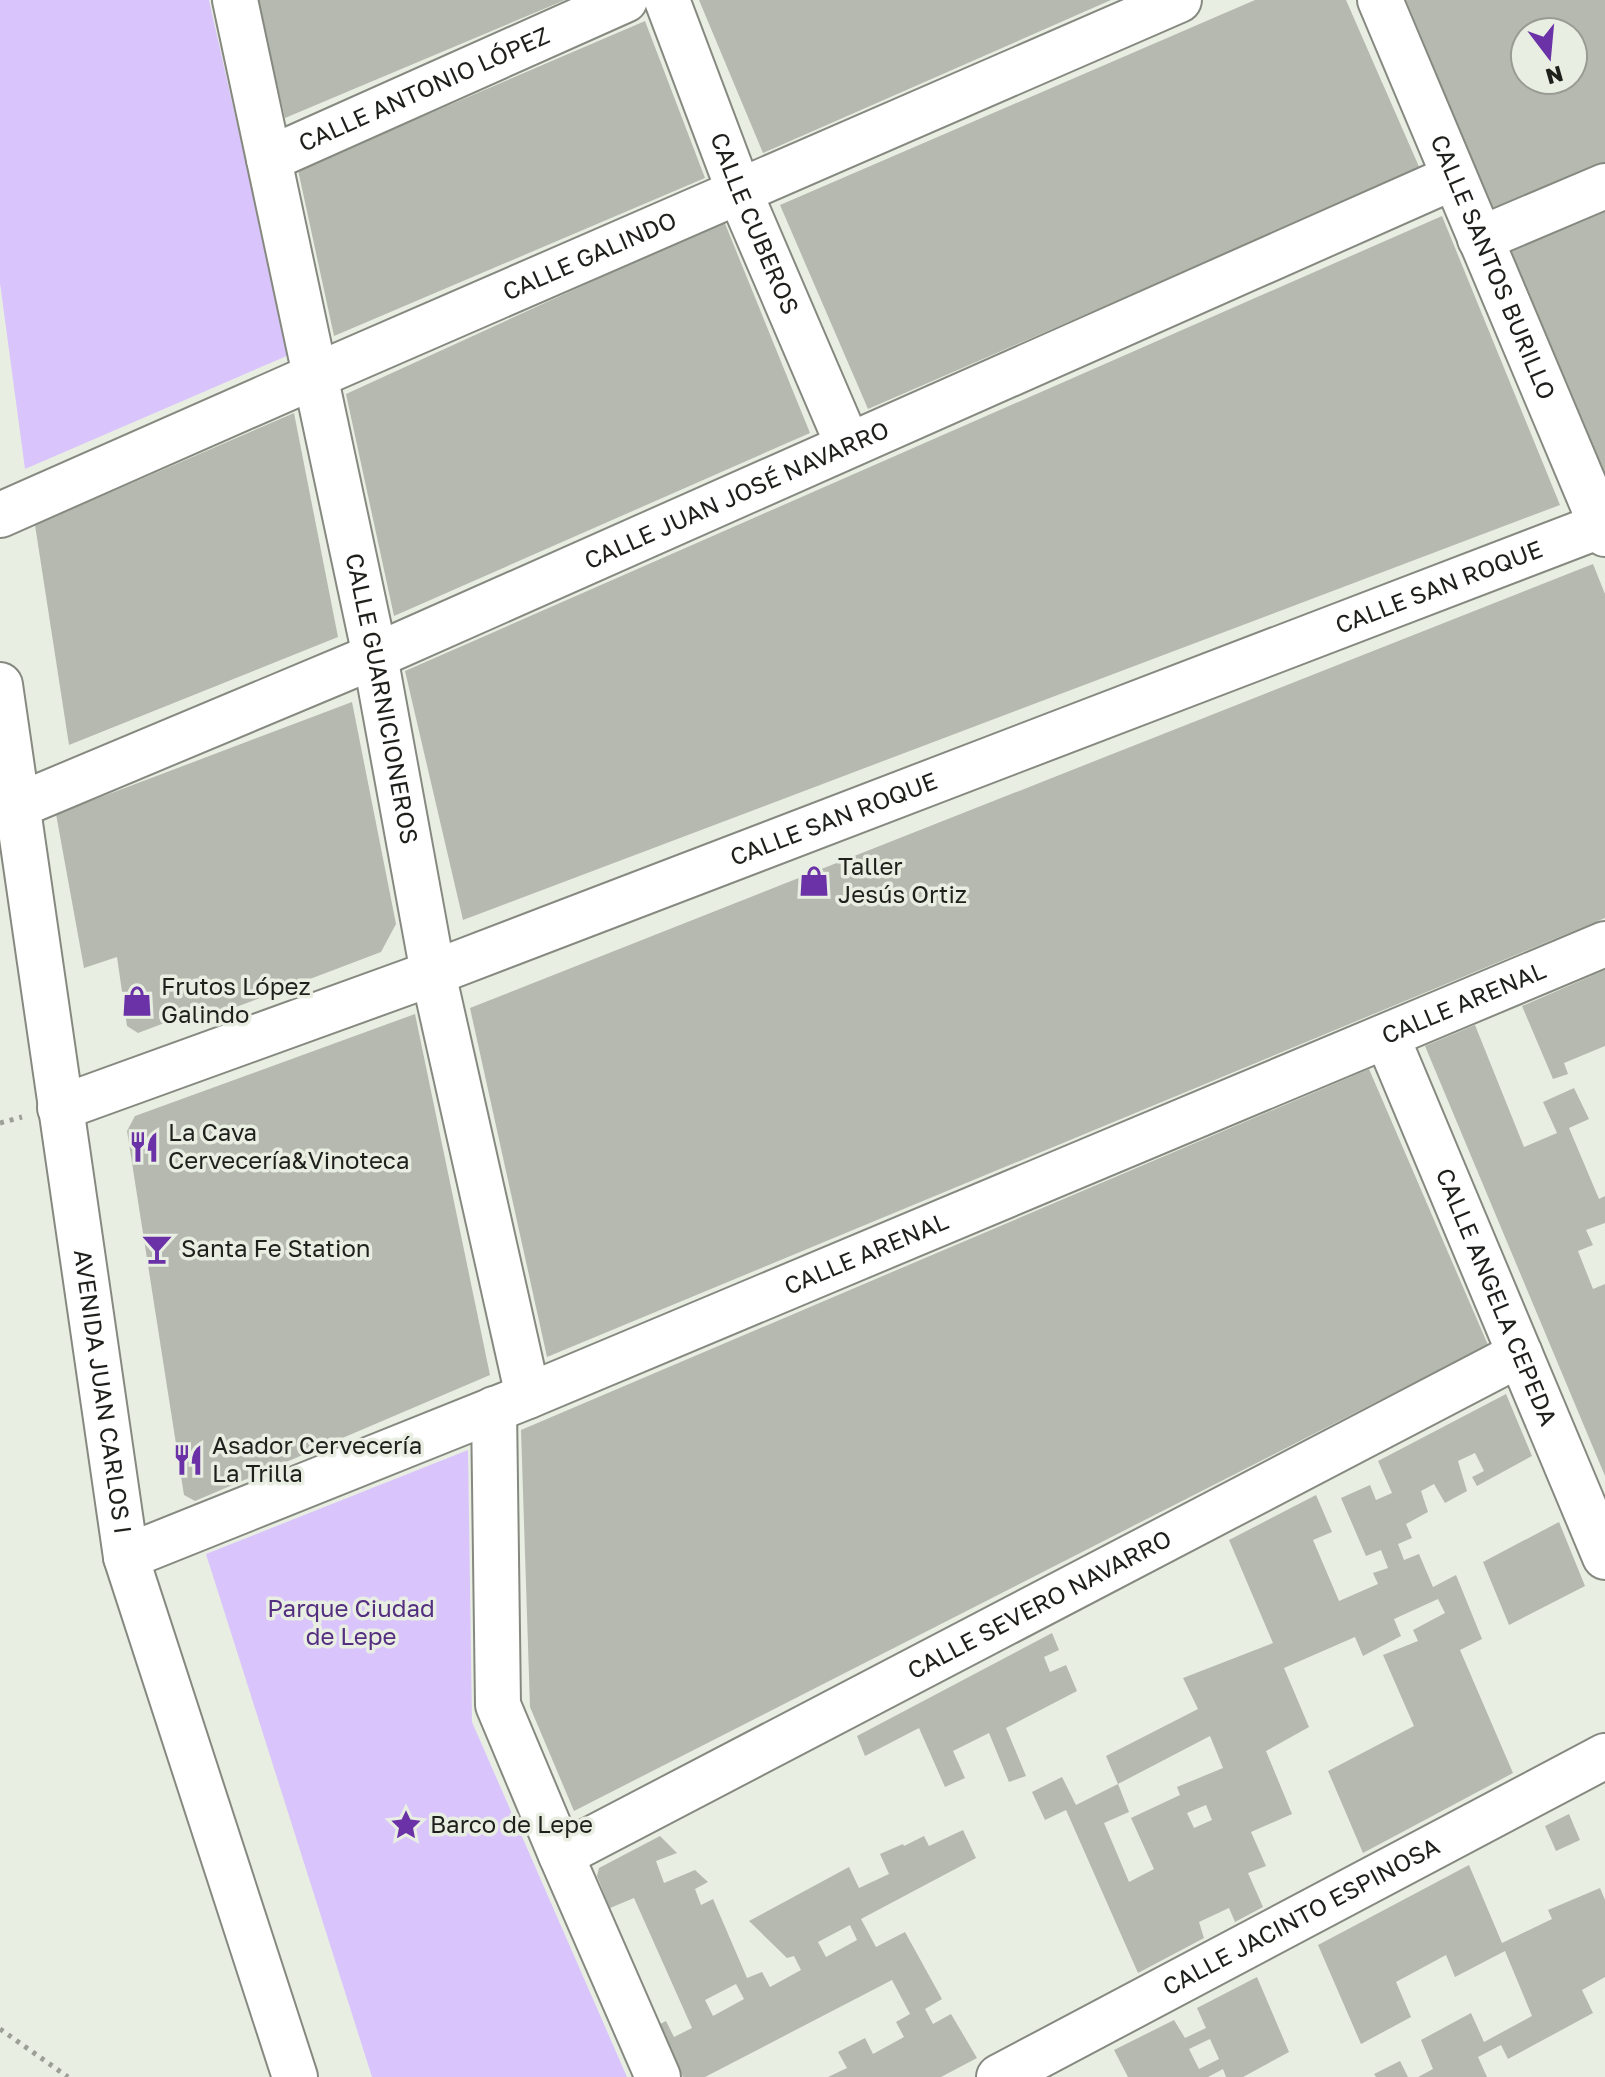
<svg xmlns="http://www.w3.org/2000/svg" width="1605" height="2077" viewBox="0 0 1605 2077" font-family="'Golos Text',sans-serif">
  <style>
    .green { fill: #d9c5fb }
    .building { fill: #b5b9af; fill-rule: evenodd }
    .lines { fill: none; stroke-linecap: round; stroke-linejoin: round }
    .minor-casing { stroke: #868980; stroke-width: 48 }
    .path { stroke: #9b9f96; stroke-width: 5; stroke-dasharray: 4 6; stroke-linecap: butt }
    .minor { stroke: #fff; stroke-width: 44 }
    .labels { text-anchor: middle; stroke-width: 7; stroke-linejoin: round; paint-order: stroke }
    .street-label { font-size: 24px; fill: #1e201c; stroke: #e9eee3 }
    .poi-label { font-size: 24px; fill: #1e201c; stroke: #e9eee3; text-anchor: start }
    .park-label { font-size: 24px; fill: #542e80; stroke: #e9eee3 }
  </style>
  <rect width="100%" height="100%" fill="#e9eee3"/>
  <!-- green -->
  <g class="green">
    <polygon points="0,0 209,0 289,355 25,469 0,283"/>
    <polygon points="468,1450 472,1722 627,2077 372,2077 206,1554"/>
  </g>
  <!-- building -->
  <g class="building">
    <polygon points="257,0 565,0 285,118"/>
    <polygon points="699,0 1111,0 763,153"/>
    <polygon points="1255,0 1346,0 1420,169 868,409 780,205"/>
    <path d="M1406,0H1605V167L1495,214ZM1525,32H1573V80H1525Z"/>
    <polygon points="645,21 705,178 334,336 298,170"/>
    <polygon points="1605,211 1605,480 1509,250"/>
    <polygon points="1442,216 1560,505 463,920 405,671"/>
    <polygon points="724,221 810,433 394,616 346,394"/>
    <polygon points="294,413 338,637 69,745 35,525"/>
    <polygon points="1593,564 1605,594 1605,918 547,1357 470,1008"/>
    <polygon points="352,702 396,924 381,952 210,1017 207,1007 138,1033 127,1026 117,957 84,968 56,814"/>
    <polygon points="1605,970 1605,1046 1564,1063 1568,1074 1553,1079 1522,1006"/>
    <polygon points="415,1014 490,1375 195,1501 184,1495 127,1131 135,1116"/>
    <polygon points="1475,1025 1524,1147 1557,1133 1543,1102 1574,1088 1589,1119 1569,1128 1599,1199 1605,1196 1605,1223 1586,1230 1593,1245 1578,1251 1593,1289 1605,1284 1605,1476 1425,1046"/>
    <polygon points="1369,1069 1488,1345 574,1811 530,1707 521,1430"/>
    <path d="M1506,1394L1532,1456L1477,1486L1472,1477L1484,1471L1475,1453L1458,1461L1467,1491L1445,1503L1434,1484L1421,1491L1428,1512L1406,1524L1412,1538L1398,1544L1404,1560L1419,1554L1433,1587L1456,1575L1482,1639L1460,1650L1513,1773L1363,1853L1328,1771L1414,1726L1383,1655L1418,1641L1413,1630L1445,1613L1438,1599L1394,1619L1401,1636L1363,1656L1355,1637L1284,1668L1309,1727L1266,1751L1292,1814L1251,1832L1266,1866L1248,1873L1263,1907L1235,1922L1229,1908L1199,1922L1204,1938L1138,1973L1066,1810L1045,1820L1032,1792L1062,1777L1076,1805L1118,1784L1129,1812L1104,1823L1129,1882L1154,1869L1131,1818L1180,1795L1177,1787L1223,1768L1210,1736L1118,1784L1106,1756L1198,1709L1183,1678L1273,1643L1229,1540L1316,1495L1332,1532L1313,1540L1339,1601L1378,1584L1373,1573L1388,1568L1381,1550L1366,1556L1341,1498L1370,1485L1376,1500L1392,1493L1378,1461ZM1206,1805L1212,1820L1194,1828L1187,1813Z"/>
    <polygon points="1559,1522 1585,1586 1509,1625 1483,1562"/>
    <polygon points="1052,1633 1059,1650 1044,1657 1050,1672 1066,1665 1077,1691 1006,1728 1026,1776 1009,1782 989,1733 953,1751 965,1778 945,1787 919,1728 865,1756 857,1736"/>
    <polygon points="1569,1814 1580,1840 1556,1851 1545,1826"/>
    <path d="M963,1830L976,1858L861,1919L876,1947L905,1932L942,1999L925,2009L933,2024L951,2014L977,2058L941,2077H828L847,2068L838,2052L865,2038L873,2054L904,2037L896,2022L910,2014L892,1980L705,2077H683L660,2024L666,2021L674,2037L692,2028L634,1898L610,1908L597,1876L599,1868L660,1836L677,1853L656,1861L664,1883L695,1870L708,1882L695,1889L701,1905L713,1899L747,1978L762,1972L770,1987L801,1970L794,1956L787,1958L749,1921L849,1867L859,1888L889,1874L880,1854L903,1844L904,1846L924,1836L929,1846ZM850,1925L857,1940L826,1957L818,1942ZM736,1984L744,1999L713,2016L705,2000Z"/>
    <polygon points="1469,1865 1502,1943 1552,1919 1548,1910 1600,1888 1605,1900 1605,1977 1582,1990 1593,2013 1508,2059 1501,2045 1478,2057 1487,2077 1418,2077 1433,2069 1421,2040 1471,2013 1484,2042 1532,2016 1505,1951 1455,1977 1446,1955 1396,1982 1411,2017 1361,2044 1318,1945"/>
    <path d="M1257,1977L1289,2052L1243,2077H1226L1223,2069L1208,2077H1128L1114,2050L1174,2020L1185,2038L1206,2028L1197,2008ZM1210,2039L1219,2059L1199,2069L1189,2049Z"/>
    <polygon points="1400,2061 1408,2077 1376,2077 1374,2074"/>
  </g>
  <g class="lines">
    <defs>
      <g id="minor">
        <path id="s1" d="M235,0L375,656L433,973L528,1396"/>
        <path id="s2" d="M667,0L739,191L848,445"/>
        <path id="s3" d="M1380,0L1605,534"/>
        <path id="s4" d="M269,159L625,0"/>
        <polyline points="1480,239 1605,186"/>
        <path id="s5" d="M0,515L315,376L1179,0"/>
        <path id="s6" d="M0,685L126,1557L295,2077"/>
        <path id="s7" d="M17,806L375,656L1454,177"/>
        <path id="s8" d="M1387,1037L1605,1557"/>
        <path id="s9" d="M60,1108L433,973L1605,524"/>
        <polyline points="494,1409 498,1705 561,1855 658,2077"/>
        <path id="s10" d="M126,1557L528,1396L1605,944"/>
        <path id="s11" d="M561,1855L1520,1354"/>
        <path id="s12" d="M999,2077L1605,1756"/>
      </g>
    </defs>
    <!-- minor casing -->
    <use href="#minor" class="minor-casing"/>
    <!-- path -->
    <g class="path">
      <polyline points="0,1123 22,1117"/>
      <polyline points="0,2029 68,2077"/>
    </g>
    <!-- minor -->
    <use href="#minor" class="minor"/>
  </g>
  <!-- icons -->
  <defs>
    <symbol id="shop-bare" viewBox="-9 -9 18 18"><path d="M-5-2.5h2.3a2.7 3.5 0 0 1 5.4 0H5L5.5 6h-11ZM-1.5-2.5h3a1.5 2.3 0 0 0-3 0Z" fill="#6b32a8" stroke="#e9eee3" stroke-width="2.5" paint-order="stroke"/></symbol>
    <symbol id="restaurant-bare" viewBox="-9 -9 18 18"><path d="M-5-6h1v4h1v-4h1v4h1v-4h1v5L-1.5 .5V6h-2V.5L-5-1ZM5-6V6H3V1.5H1.5Q1.5-4 5-6Z" fill="#6b32a8" stroke="#e9eee3" stroke-width="2.5" paint-order="stroke"/></symbol>
    <symbol id="bar-bare" viewBox="-9 -9 18 18"><path d="M-6-5H6L.8 .8V4.5H3.5V6h-7V4.5H-.8V.8Z" fill="#6b32a8" stroke="#e9eee3" stroke-width="2.5" paint-order="stroke"/></symbol>
    <symbol id="sight-bare" viewBox="-9 -9 18 18"><path d="M0-6L1.8-2.2L6-1.7L2.9 1.2L3.7 5.4L0 3.3L-3.7 5.4L-2.9 1.2L-6-1.7L-1.8-2.2Z" fill="#6b32a8" stroke="#e9eee3" stroke-width="2.5" paint-order="stroke"/></symbol>
  </defs>
  <g fill-rule="evenodd">
    <use href="#shop-bare" x="792" y="859" width="44" height="44"/>
    <use href="#shop-bare" x="115" y="979" width="44" height="44"/>
    <use href="#restaurant-bare" x="122" y="1125" width="44" height="44"/>
    <use href="#bar-bare" x="135" y="1227" width="44" height="44"/>
    <use href="#restaurant-bare" x="166" y="1438" width="44" height="44"/>
    <use href="#sight-bare" x="384" y="1803" width="44" height="44"/>
  </g>
  <g class="labels">
    <!-- street labels -->
    <g class="street-label">
      <text dy="8" stroke="none"><textPath href="#s4" startOffset="170">CALLE ANTONIO LÓPEZ</textPath></text>
      <text dy="8" stroke="none"><textPath href="#s2" startOffset="240">CALLE CUBEROS</textPath></text>
      <text dy="8" stroke="none"><textPath href="#s5" startOffset="644">CALLE GALINDO</textPath></text>
      <text dy="8" stroke="none"><textPath href="#s3" startOffset="290">CALLE SANTOS BURILLO</textPath></text>
      <text dy="8" stroke="none"><textPath href="#s7" startOffset="784">CALLE JUAN JOSÉ NAVARRO</textPath></text>
      <text dy="8" stroke="none"><textPath href="#s9" startOffset="1474">CALLE SAN ROQUE</textPath></text>
      <text dy="8" stroke="none"><textPath href="#s1" startOffset="714">CALLE GUARNICIONEROS</textPath></text>
      <text dy="8" stroke="none"><textPath href="#s9" startOffset="826">CALLE SAN ROQUE</textPath></text>
      <text dy="8" stroke="none"><textPath href="#s10" startOffset="1448">CALLE ARENAL</textPath></text>
      <text dy="8" stroke="none"><textPath href="#s10" startOffset="800">CALLE ARENAL</textPath></text>
      <text dy="8" stroke="none"><textPath href="#s8" startOffset="282">CALLE ANGELA CEPEDA</textPath></text>
      <text dy="8" stroke="none"><textPath href="#s6" startOffset="714">AVENIDA JUAN CARLOS I</textPath></text>
      <text dy="8" stroke="none"><textPath href="#s11" startOffset="540">CALLE SEVERO NAVARRO</textPath></text>
      <text dy="8" stroke="none"><textPath href="#s12" startOffset="342">CALLE JACINTO ESPINOSA</textPath></text>
    </g>
    <!-- poi labels -->
    <g class="poi-label">
      <text x="838" y="875">Taller<tspan x="838" dy="28">Jesús Ortiz</tspan></text>
      <text x="161" y="995">Frutos López<tspan x="161" dy="28">Galindo</tspan></text>
      <text x="168" y="1141">La Cava<tspan x="168" dy="28">Cervecería&amp;Vinoteca</tspan></text>
      <text x="181" y="1257">Santa Fe Station</text>
      <text x="212" y="1454">Asador Cervecería<tspan x="212" dy="28">La Trilla</tspan></text>
      <text x="430" y="1833">Barco de Lepe</text>
    </g>
    <!-- park labels -->
    <g class="park-label">
      <text x="351" y="1617">Parque Ciudad<tspan x="351" dy="28">de Lepe</tspan></text>
    </g>
  </g>
  <!-- north arrow -->
  <g transform="translate(1549 56) rotate(164)"><circle r="38" fill="#e9eee3" stroke="#989c93" stroke-width="2"/>
  <path d="M0-6L14 30L0 20L-14 30Z" fill="#6b32a8"/>
  <text y="-12" font-size="22" font-weight="bold" text-anchor="middle" fill="#1e201c">N</text>
  </g>
</svg>
